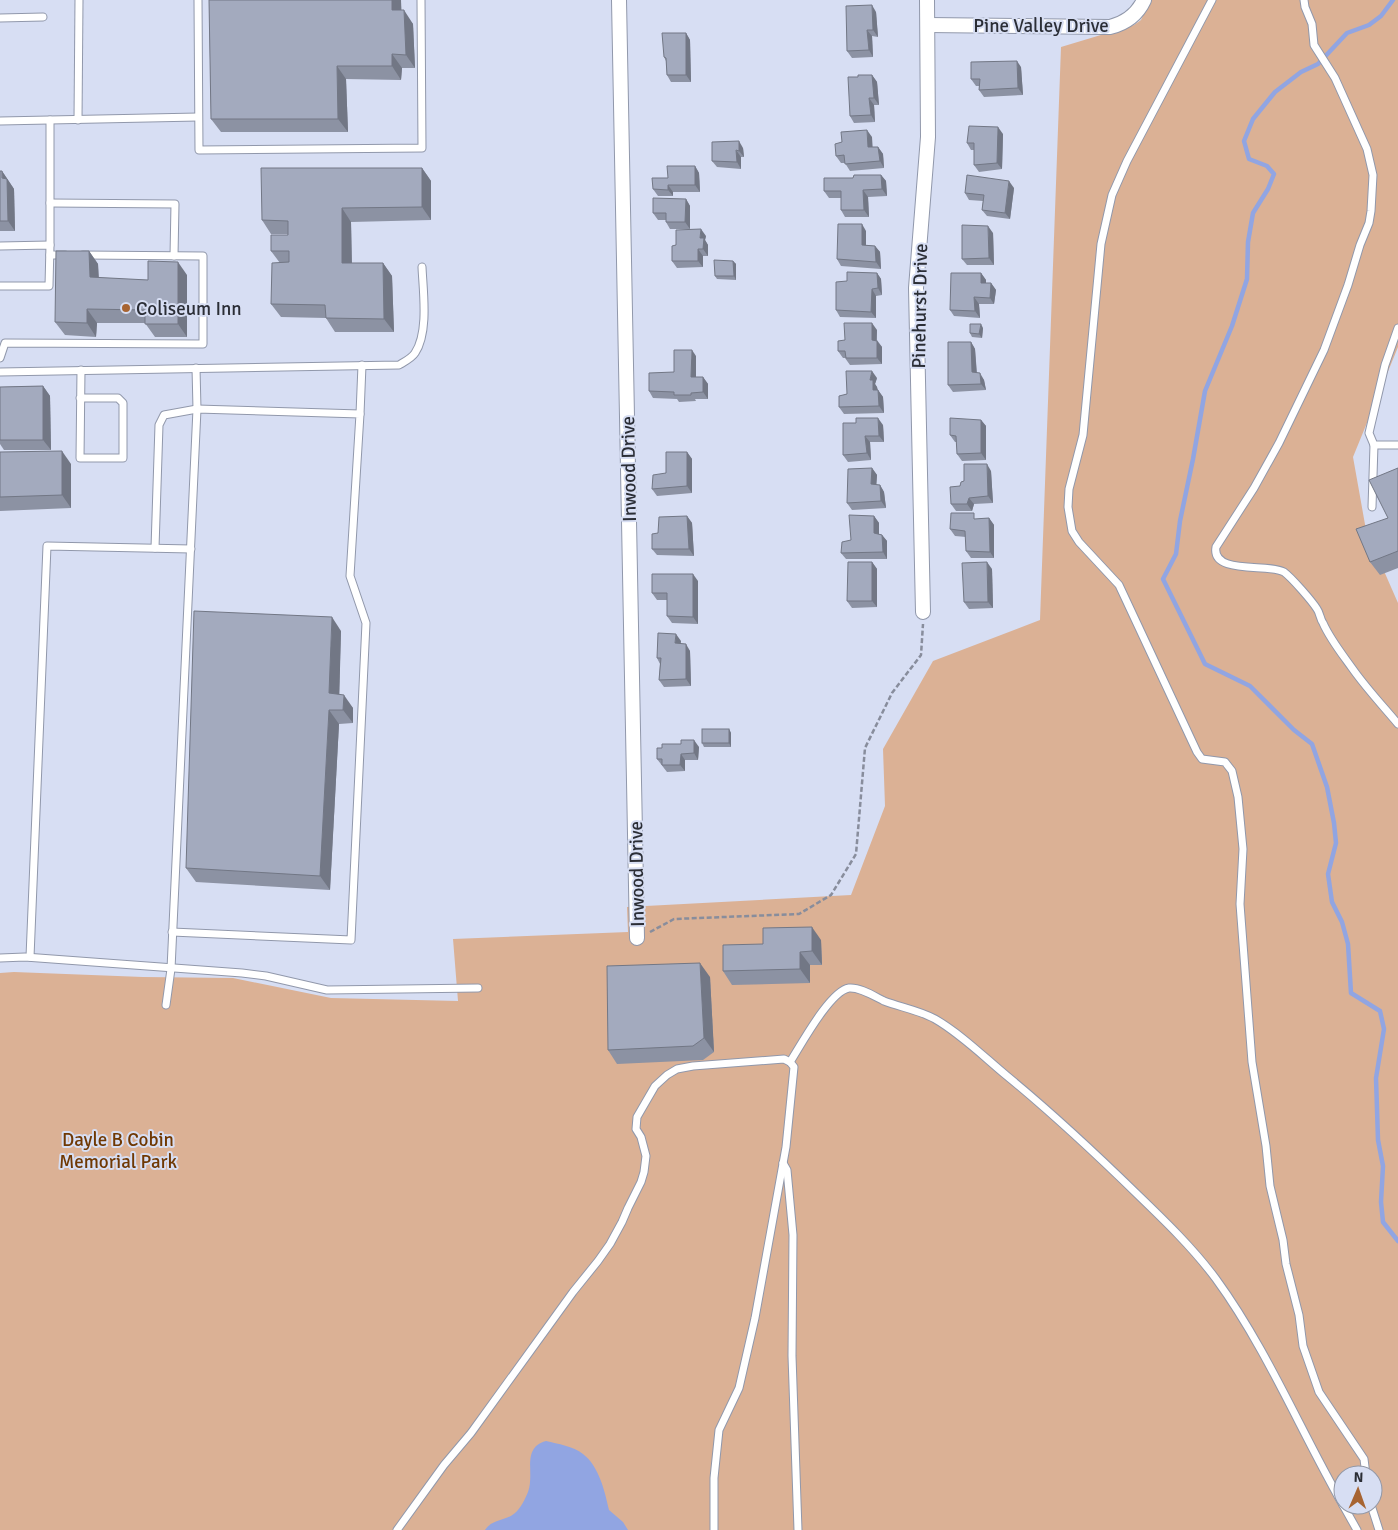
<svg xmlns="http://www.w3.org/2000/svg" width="1398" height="1530" viewBox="0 0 1398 1530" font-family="Signika,sans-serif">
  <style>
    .green { fill: #dbb195; fill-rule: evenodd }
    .water { fill: #91a5e2 }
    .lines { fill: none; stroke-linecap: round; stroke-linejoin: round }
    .stream { stroke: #91a5e2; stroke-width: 4.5 }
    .service-casing { stroke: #9198ab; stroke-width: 9 }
    .minor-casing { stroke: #9198ab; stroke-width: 16 }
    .path { stroke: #888d9c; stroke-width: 2.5; stroke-dasharray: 5 2.5; stroke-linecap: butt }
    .service { stroke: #fff; stroke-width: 7 }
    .minor { stroke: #fff; stroke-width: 14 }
    .wall { fill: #8c92a3 }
    .shaded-wall { fill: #727785 }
    .building { fill: #a3aabe; stroke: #727785 }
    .poi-dot { fill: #a76432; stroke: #d7def3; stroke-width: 2 }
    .labels { text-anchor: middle; stroke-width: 4; stroke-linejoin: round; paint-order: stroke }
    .street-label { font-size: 19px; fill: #2b2e36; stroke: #d7def3 }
    .poi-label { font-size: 19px; fill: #2b2e36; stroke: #d7def3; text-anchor: start }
    .park-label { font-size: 19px; fill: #6f3803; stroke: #d7def3 }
  </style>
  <rect width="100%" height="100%" fill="#d7def3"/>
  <!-- green -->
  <path class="green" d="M1150,0H1398V347L1353,457L1366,530L1398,603V1530H0V973L14,972L143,977L233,978L331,998L458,1001L453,939L628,932L627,907L851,895L885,806L883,749L933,661L1040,620L1061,47L1134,25L1141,20ZM1343,1475H1373V1505H1343Z"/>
  <!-- water -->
  <path class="water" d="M546,1441C558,1444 573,1446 583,1454C599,1466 605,1492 609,1510L623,1522L628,1530H485C492,1519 506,1521 515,1513C521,1508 525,1499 528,1492C535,1473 521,1448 546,1441Z"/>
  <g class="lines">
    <!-- stream -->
    <polyline class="stream" points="1393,0 1381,16 1369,25 1347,33 1318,64 1301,72 1275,92 1253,119 1244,141 1249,159 1267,166 1274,174 1268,189 1253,213 1248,242 1247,279 1232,326 1205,391 1193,459 1180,521 1176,554 1163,579 1205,664 1250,686 1294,730 1312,744 1327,787 1334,823 1336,843 1328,874 1332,902 1342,922 1348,944 1351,993 1380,1011 1384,1029 1376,1078 1378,1140 1383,1166 1381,1202 1383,1222 1398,1241"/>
    <defs>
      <g id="service">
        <polyline points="198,0 199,150 422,148 421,0"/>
        <polyline points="1212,0 1127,161 1112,195 1101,244 1083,435 1069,489 1068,507 1072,531 1079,542 1119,585 1197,752 1202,759 1225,762 1232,771 1238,797 1243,849 1240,904 1252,1062 1266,1146 1270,1186 1283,1240 1286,1264 1299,1315 1303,1346 1319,1392 1364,1459 1366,1475"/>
        <path d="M1304,0L1305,7L1312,24L1314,45L1335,78L1367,149L1373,175L1371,211L1369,223L1360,245L1348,285L1324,350L1279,443L1254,488L1216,547C1211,575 1269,563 1284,572C1292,578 1312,601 1317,609C1320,613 1320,619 1323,623C1330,639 1342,654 1352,668C1366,688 1383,706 1398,724"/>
        <polyline points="0,18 43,17"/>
        <polyline points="78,120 79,0"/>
        <polyline points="0,121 198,117"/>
        <polyline points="50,203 175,204 174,256"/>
        <polyline points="50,245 50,120"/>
        <polyline points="0,246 50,245 49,286 0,286"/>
        <polyline points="50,255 65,255"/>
        <polyline points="1398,328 1385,365 1369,433 1374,445 1398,445"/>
        <polyline points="0,358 5,343 203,344 203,256 83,255"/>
        <path d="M0,372L399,365C404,362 412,358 415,353C429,332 423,291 422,267"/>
        <polyline points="80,398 118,398 123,403 123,458 80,458 81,370"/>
        <polyline points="360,414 362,365"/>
        <polyline points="1372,507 1374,445"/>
        <polyline points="155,548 159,425 164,415 197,409 360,414 350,576 366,623 351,940 172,932"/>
        <polyline points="30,957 47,546 191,549"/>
        <polyline points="0,958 25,957 242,973 266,976 327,990 478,988"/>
        <polyline points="166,1005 171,969 197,409 196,368"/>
        <path d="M790,1062C801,1045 830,991 849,988C860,987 874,996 884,1001C900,1007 921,1011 935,1019C961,1034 984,1057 1007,1076C1052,1113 1095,1153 1137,1194C1165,1221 1193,1248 1216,1279C1267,1349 1300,1430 1343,1505"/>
        <polyline points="783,1163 787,1170 793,1235 792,1356 798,1530"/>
        <polyline points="1343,1505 1357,1530"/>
        <polyline points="1371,1505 1379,1530"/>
        <polyline points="397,1530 444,1465 471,1433 573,1292 598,1261 610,1244 622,1222 628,1208 641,1182 644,1172 646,1156 641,1137 636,1129 637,1117 655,1086 667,1075 677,1069 693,1066 784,1059 790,1062 794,1067 786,1147 755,1318 739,1388 719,1430 714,1478 714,1530"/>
      </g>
      <g id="minor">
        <polyline points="619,0 637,938"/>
        <path d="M928,25L1110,27C1126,23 1137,15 1144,0"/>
        <polyline points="923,612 916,288 928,137 927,0"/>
      </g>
    </defs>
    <!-- service casing -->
    <use href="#service" class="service-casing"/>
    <!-- minor casing -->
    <use href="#minor" class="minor-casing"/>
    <!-- path -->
    <polyline class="path" points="650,932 674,919 799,914 831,895 856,854 865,748 892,693 921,655 923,624"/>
    <!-- service -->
    <use href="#service" class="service"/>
    <!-- minor -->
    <use href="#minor" class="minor"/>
  </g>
  <!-- wall -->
  <g class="wall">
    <polygon points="209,0 401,0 401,10 413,24 415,68 402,68 401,80 346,79 348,132 221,132 211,119"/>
    <polygon points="876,12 878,37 872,36 873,57 852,58 847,51"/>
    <polygon points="686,33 690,40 691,82 671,82 667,75 666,61 664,57"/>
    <polygon points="1021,67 1023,95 984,97 979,90 979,86 976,86 971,79"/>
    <polygon points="872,75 877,82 879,105 874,105 875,122 854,123 850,116 858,77"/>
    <polygon points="1003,134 1002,169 979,172 974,165 974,150 971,150 967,143"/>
    <polygon points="872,137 872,147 878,147 883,154 884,168 850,171 845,163 841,163 836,156"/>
    <polygon points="743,148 744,157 741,157 741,169 717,167 712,161"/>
    <polygon points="695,166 699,173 700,192 673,192 673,196 658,196 653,189 668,178"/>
    <polygon points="422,168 431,181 431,220 351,222 352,263 383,263 392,276 394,332 335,332 326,318 281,317 271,304 280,263 271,251 288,234 271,234 262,220"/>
    <polygon points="0,171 2,171 14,189 15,231 0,231"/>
    <polygon points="881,175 886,181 887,196 868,197 869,217 845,217 841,210 841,198 829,198 824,191 853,178"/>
    <polygon points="1014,188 1010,219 987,216 982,210 983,201 969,200 965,193"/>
    <polygon points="686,199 690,206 690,229 670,229 666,222 666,220 658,220 653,213"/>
    <polygon points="866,231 866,245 875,246 880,252 881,269 841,266 837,259"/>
    <polygon points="993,233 994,265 967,265 962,259"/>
    <polygon points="706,236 705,240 708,245 708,256 703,256 703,267 677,268 672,261 676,245"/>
    <polygon points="89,251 98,264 99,278 148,280 187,275 187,337 155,337 145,323 97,323 96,337 65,335 55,322"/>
    <polygon points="733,261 736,264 736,280 717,279 715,276"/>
    <polygon points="877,273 881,279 882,295 876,296 876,318 840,317 836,310 847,281"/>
    <polygon points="981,273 986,280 986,283 991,283 996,290 994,304 979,304 980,318 954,316 950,310"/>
    <polygon points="983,328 982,338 972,337 970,333"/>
    <polygon points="877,330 877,340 882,347 882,364 850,365 845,358 843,358 838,351 845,340"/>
    <polygon points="971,342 975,349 977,373 984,380 986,390 953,392 948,385"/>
    <polygon points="696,356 696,377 703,377 708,384 708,399 695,399 696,401 679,402 677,399 653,398 649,391"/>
    <polygon points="877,378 875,384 877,387 878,390 883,397 884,413 844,414 839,407 847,394"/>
    <polygon points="43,386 50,396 51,450 4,450 0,444 0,387"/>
    <polygon points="981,420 986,426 986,460 962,461 957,454 957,442 955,442 950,435"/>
    <polygon points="843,423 883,425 884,442 870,442 871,460 848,462 843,455"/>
    <polygon points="0,452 71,464 71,508 0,511"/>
    <polygon points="687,452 692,459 692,493 657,496 652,489 666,473"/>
    <polygon points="872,468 877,475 876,485 880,485 884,492 886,508 852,510 847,503"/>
    <polygon points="1398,468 1398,568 1380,575 1370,562 1388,518"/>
    <polygon points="991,471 993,503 974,504 972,511 956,511 951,504 960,486"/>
    <polygon points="687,516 692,523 694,556 657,555 652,549 658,533"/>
    <polygon points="874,516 879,523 879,534 882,535 887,541 887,559 846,559 841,553 851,540"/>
    <polygon points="989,518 994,525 994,558 971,558 966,551 966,537 955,536 950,529 977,519"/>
    <polygon points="872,562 877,569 877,607 852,608 847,601"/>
    <polygon points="992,569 993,608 969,609 964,602"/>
    <polygon points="698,581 698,624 672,623 667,616 667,600 657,600 652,593"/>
    <polygon points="341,631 339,694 353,708 353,723 339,724 330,890 196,882 186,868"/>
    <polygon points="681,641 680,644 690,651 691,686 664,687 659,680 660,664 657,658"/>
    <polygon points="729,729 731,733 731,747 704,747 702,743"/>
    <polygon points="681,744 699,747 698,760 685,760 685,771 667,772 657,759 662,748"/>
    <polygon points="821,940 822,965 810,965 810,983 732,985 723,971 763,944"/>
    <polygon points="710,977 714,1052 703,1060 617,1064 608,1050"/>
  </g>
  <!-- shaded-wall -->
  <g class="shaded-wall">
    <polygon points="392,0 401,0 402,23 392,10"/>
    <polygon points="872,5 876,12 878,37 873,30"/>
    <polygon points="404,10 413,24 415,68 406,55"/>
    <polygon points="867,30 872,36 873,57 869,50"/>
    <polygon points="686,33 690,40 691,82 686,75"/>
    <polygon points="392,54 402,68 401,80 392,66"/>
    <polygon points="1017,61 1021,67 1023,95 1018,88"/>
    <polygon points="337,66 346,79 348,132 338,119"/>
    <polygon points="872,75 877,82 879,105 874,98"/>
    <polygon points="869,98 874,105 875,122 871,115"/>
    <polygon points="998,127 1003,134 1002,169 997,163"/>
    <polygon points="867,130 872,137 873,153 868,147"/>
    <polygon points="739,141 743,148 744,157 739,151"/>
    <polygon points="878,147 883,154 884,168 880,161"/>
    <polygon points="736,150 741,157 741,169 737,162"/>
    <polygon points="695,166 699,173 700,192 695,185"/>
    <polygon points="422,168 431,181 431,220 422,207"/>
    <polygon points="2,171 14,189 15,231 8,221"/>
    <polygon points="881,175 886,181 887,196 882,189"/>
    <polygon points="1009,181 1014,188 1010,219 1005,213"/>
    <polygon points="668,185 673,192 673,196 668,190"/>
    <polygon points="863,190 868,197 869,217 864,210"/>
    <polygon points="686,199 690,206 690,229 685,222"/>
    <polygon points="342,208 351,222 352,276 342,263"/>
    <polygon points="862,224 866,231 866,252 862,245"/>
    <polygon points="988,226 993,233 994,265 989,258"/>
    <polygon points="701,229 706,236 705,240 708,245 708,256 703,249 700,238"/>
    <polygon points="875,246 880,252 881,269 876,262"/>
    <polygon points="698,249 703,256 703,267 698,261"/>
    <polygon points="89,251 98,264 99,291 90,277"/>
    <polygon points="733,261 736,264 736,280 734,276"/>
    <polygon points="178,262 187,275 187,337 178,324"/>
    <polygon points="383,263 392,276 394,332 384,319"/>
    <polygon points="877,273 881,279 882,295 878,288"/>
    <polygon points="981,273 986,280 986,289 981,283"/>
    <polygon points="991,283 996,290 994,304 990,298"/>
    <polygon points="872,289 876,296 876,318 871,312"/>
    <polygon points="974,297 979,304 980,318 975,311"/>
    <polygon points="87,309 97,323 96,337 87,323"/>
    <polygon points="872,323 877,330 876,346 872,340"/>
    <polygon points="981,324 983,328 982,338 979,334"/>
    <polygon points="877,341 882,347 882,364 877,358"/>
    <polygon points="971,342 975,349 977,379 972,372"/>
    <polygon points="692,350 696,356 696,384 691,377"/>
    <polygon points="872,371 877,378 875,384 877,387 878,396 873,390 870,380"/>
    <polygon points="980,373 984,380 986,390 981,384"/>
    <polygon points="703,377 708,384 708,399 703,392"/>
    <polygon points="43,386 50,396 51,450 43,440"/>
    <polygon points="878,390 883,397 884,413 879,406"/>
    <polygon points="878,418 883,425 884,442 879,436"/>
    <polygon points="981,420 986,426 986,460 981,453"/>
    <polygon points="865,436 870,442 871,460 867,453"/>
    <polygon points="62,451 71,464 71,508 62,495"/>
    <polygon points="687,452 692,459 692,493 687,486"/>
    <polygon points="987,464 991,471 993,503 988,496"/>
    <polygon points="872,468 877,475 876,491 871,484"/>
    <polygon points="880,485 884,492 886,508 881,501"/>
    <polygon points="969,498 974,504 972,511 967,504"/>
    <polygon points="687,516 692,523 694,556 689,549"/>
    <polygon points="874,516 879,523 879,540 874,533"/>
    <polygon points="989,518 994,525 994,558 990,552"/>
    <polygon points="882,535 887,541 887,559 883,552"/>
    <polygon points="872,562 877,569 877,607 872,601"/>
    <polygon points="987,562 992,569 993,608 988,602"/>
    <polygon points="693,574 698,581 698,624 693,617"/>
    <polygon points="332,617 341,631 339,707 329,693"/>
    <polygon points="676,634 681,641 680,650 675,643"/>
    <polygon points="686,644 690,651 691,686 686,679"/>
    <polygon points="344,695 353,708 353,723 343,710"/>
    <polygon points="329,710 339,724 330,890 320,876"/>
    <polygon points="729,729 731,733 731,747 729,743"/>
    <polygon points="694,740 699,747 698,760 694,753"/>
    <polygon points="681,754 685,760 685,771 680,765"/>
    <polygon points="812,927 821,940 822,965 812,951"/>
    <polygon points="800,952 810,965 810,983 800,969"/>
    <polygon points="700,963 710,977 714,1052 704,1038"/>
  </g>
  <!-- building -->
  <g class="building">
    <polygon points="209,0 392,0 392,10 404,10 406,55 392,54 392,66 337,66 338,119 211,119"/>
    <polygon points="872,5 873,30 867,30 869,50 847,51 846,6"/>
    <polygon points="662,33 686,33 686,75 667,75 666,58 664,57"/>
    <polygon points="1017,61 1018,88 979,90 980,79 971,79 971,62"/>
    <polygon points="858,75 872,75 874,98 869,98 871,115 850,116 848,77 858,77"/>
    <polygon points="969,126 998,127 997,163 974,165 974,143 967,143"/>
    <polygon points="867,130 868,147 878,147 880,161 845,164 844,155 836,156 835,144 842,142 841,132"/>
    <polygon points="739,141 739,151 736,150 737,162 712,161 712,142"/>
    <polygon points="667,166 695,166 695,185 668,185 668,190 653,189 652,178 668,178"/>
    <polygon points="261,168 422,168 422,207 342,208 342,263 383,263 384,319 326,318 325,305 271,304 272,263 289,262 289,251 271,251 271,235 288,235 288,221 262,220"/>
    <polygon points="0,171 2,171 2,178 7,179 8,221 0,221"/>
    <polygon points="854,175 881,175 882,189 863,190 864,210 841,210 841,191 824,191 824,178 853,178"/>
    <polygon points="967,175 1009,181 1005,213 982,210 984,195 965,193"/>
    <polygon points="653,198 686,199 685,222 666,222 666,213 653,213"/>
    <polygon points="838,224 862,224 862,245 875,246 876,262 837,259"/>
    <polygon points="962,225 988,226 989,258 962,259"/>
    <polygon points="701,229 700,238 704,238 703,249 698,249 698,261 672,261 672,246 676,245 676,230"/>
    <polygon points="56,251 89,251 90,277 148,280 148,261 178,262 178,324 145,324 145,310 87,309 87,323 55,322"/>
    <polygon points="714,260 733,261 734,276 715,276"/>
    <polygon points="847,272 877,273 878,288 872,289 871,312 836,310 836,282 847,281"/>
    <polygon points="951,273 981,273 981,283 991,283 990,298 974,297 975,311 950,310"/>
    <polygon points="844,323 872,323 872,340 877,341 877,358 846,358 845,351 838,351 838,341 845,340"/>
    <polygon points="970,324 981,324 979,334 970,333"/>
    <polygon points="948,342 971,342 972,372 980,373 981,384 948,385"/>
    <polygon points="674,350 692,350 691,377 703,377 703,392 691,393 691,395 674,395 674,392 649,391 649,373 674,372"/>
    <polygon points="846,371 872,371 870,380 873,380 873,390 878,390 879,406 839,407 839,396 847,394"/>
    <polygon points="43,386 43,440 0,440 0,387"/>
    <polygon points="856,418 878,418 879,436 865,436 867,453 843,455 843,423 856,423"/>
    <polygon points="950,418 981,420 981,453 957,454 956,436 950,435"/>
    <polygon points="62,451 62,495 0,497 0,452"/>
    <polygon points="666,452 687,452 687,486 652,489 653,475 666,473"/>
    <polygon points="964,464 987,464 988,496 969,498 967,504 951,504 950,487 960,486 961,482 964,481"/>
    <polygon points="872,468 871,484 880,485 881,501 847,503 848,469"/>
    <polygon points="1398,468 1398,551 1370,562 1356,529 1388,518 1369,480"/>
    <polygon points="951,513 974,513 974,519 989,518 990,552 966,551 965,531 950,529"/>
    <polygon points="849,515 874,516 874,533 882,535 883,552 841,553 842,542 851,540"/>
    <polygon points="687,516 689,549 652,549 652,534 658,533 659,517"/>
    <polygon points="848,562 872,562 872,601 847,601"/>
    <polygon points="987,562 988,602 964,602 962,563"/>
    <polygon points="652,574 693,574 693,617 667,616 667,593 652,593"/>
    <polygon points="194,611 332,617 329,693 344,695 343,710 329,710 320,876 186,868"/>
    <polygon points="658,633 676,634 675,643 686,644 686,679 659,680 661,658 657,658"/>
    <rect x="702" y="729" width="27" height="14"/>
    <polygon points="681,740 694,740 694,753 681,754 680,765 662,765 662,759 657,759 657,748 662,748 662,744 681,744"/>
    <polygon points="812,927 812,951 800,952 800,969 723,971 723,945 763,944 763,928"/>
    <polygon points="700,963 704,1038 693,1046 608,1050 607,966"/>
  </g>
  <!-- markers -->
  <circle class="poi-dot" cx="126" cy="308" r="5"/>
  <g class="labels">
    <!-- street labels -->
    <g class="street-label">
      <text x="1041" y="32">Pine Valley Drive</text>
      <text transform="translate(919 306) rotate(-89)" y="7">Pinehurst Drive</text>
      <text transform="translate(628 469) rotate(-91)" y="7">Inwood Drive</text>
      <text transform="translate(636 874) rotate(-91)" y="7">Inwood Drive</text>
    </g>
    <!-- poi labels -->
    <g class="poi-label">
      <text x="136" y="315">Coliseum Inn</text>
    </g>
    <!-- park labels -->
    <g class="park-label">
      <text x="118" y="1146">Dayle B Cobin<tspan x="118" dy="22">Memorial Park</tspan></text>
    </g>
  </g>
  <!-- north arrow -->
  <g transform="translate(1358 1490) rotate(2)"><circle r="24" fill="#d7def3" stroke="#9298a7"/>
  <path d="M0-4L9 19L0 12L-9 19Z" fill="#a76432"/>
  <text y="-8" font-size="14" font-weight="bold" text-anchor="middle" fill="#2b2e36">N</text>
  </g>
</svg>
